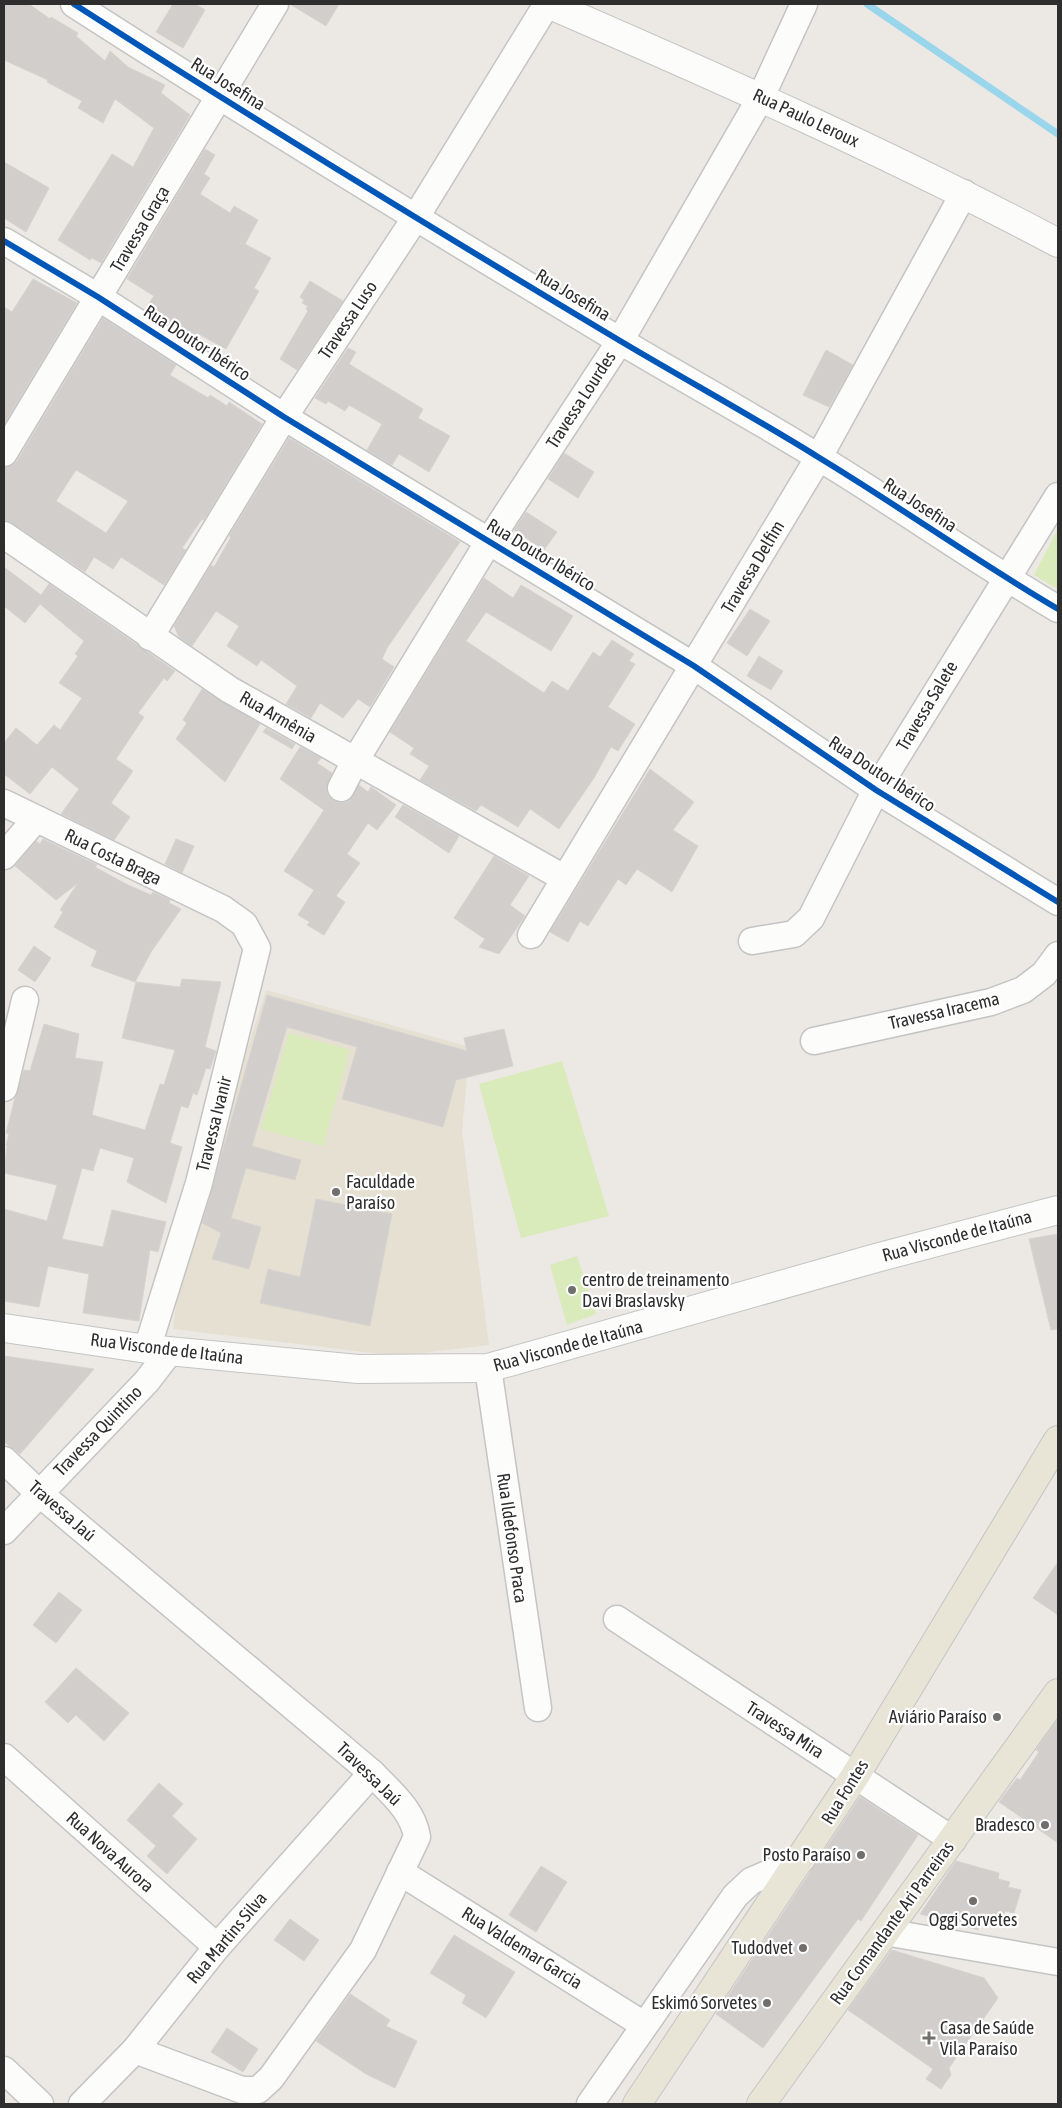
<svg xmlns="http://www.w3.org/2000/svg" width="1062" height="2108" viewBox="0 0 1062 2108" font-family="'Asap Condensed',sans-serif">
  <style>
    .education { fill: #e6e0d3 }
    .pitch { fill: #d9eabb }
    .lines { fill: none; stroke-linecap: round; stroke-linejoin: round }
    .stream { stroke: #99d6ec; stroke-width: 7 }
    .building { fill: #d1cecb; stroke: #d7d4d0; fill-rule: evenodd }
    .minor-casing { stroke: #c5c4c5; stroke-width: 29 }
    .tertiary-casing { stroke: #c5c4c5; stroke-width: 30 }
    .secondary-casing { stroke: #c5c4c5; stroke-width: 30 }
    .primary-casing { stroke: #c6c5c4; stroke-width: 30 }
    .minor { stroke: #fcfcfb; stroke-width: 26 }
    .tertiary { stroke: #fcfcfb; stroke-width: 28 }
    .secondary { stroke: #fcfcfb; stroke-width: 28 }
    .primary { stroke: #e8e4d6; stroke-width: 28 }
    .cycleway-casing { stroke: #fff; stroke-width: 9 }
    .cycleway { stroke: #0057b8; stroke-width: 6 }
    .poi-dot { fill: #706f6e; stroke: #fff; stroke-width: 2 }
    .labels { text-anchor: middle; stroke-width: 4.5; stroke-linejoin: round; paint-order: stroke }
    .street-label { font-size: 18px; fill: #2e2e2e; stroke: #fff }
    .poi-label { font-size: 18px; fill: #2e2e2e; stroke: #fff; text-anchor: end }
  </style>
  <rect width="100%" height="100%" fill="#ece8e4"/>
  <!-- education -->
  <polygon class="education" points="266,990 470,1047 462,1130 489,1345 397,1356 173,1329 183,1254"/>
  <!-- pitch -->
  <g class="pitch">
    <polygon points="1058,529 1058,589 1034,575"/>
    <polygon points="289,1033 350,1050 323,1146 261,1129"/>
    <polygon points="562,1061 609,1216 521,1238 479,1084"/>
    <polygon points="577,1256 596,1314 567,1325 550,1265"/>
  </g>
  <g class="lines">
    <!-- stream -->
    <polyline class="stream" points="867,4 1058,134"/>
  </g>
  <!-- building -->
  <g class="building">
    <polygon points="4,4 29,4 50,19 51,17 78,33 76,36 105,61 110,51 128,67 165,85 161,93 190,115 101,263 92,258 90,260 58,240 112,154 133,167 154,128 115,99 103,123 78,108 82,101 47,82 48,80 4,60"/>
    <polygon points="173,4 195,4 205,10 183,48 156,32"/>
    <polygon points="290,4 339,4 326,26"/>
    <polygon points="205,149 215,155 204,174 210,178 200,194 230,213 234,206 258,220 245,244 271,258 254,288 259,291 226,349 197,333 192,340 145,309 154,296 127,279"/>
    <polygon points="4,162 49,188 26,232 4,218"/>
    <polygon points="33,279 77,303 4,424 4,307 12,312"/>
    <polygon points="310,281 343,301 297,370 280,359 308,311 306,309 308,306 302,303 304,300 300,297"/>
    <path d="M103,318L176,365L170,375L208,398L210,395L227,406L229,402L262,424L204,520L202,519L182,548L186,550L164,585L121,557L113,569L94,557L85,572L12,523L4,520V468L11,466L17,461ZM76,470L128,501L106,533L56,501Z"/>
    <polygon points="348,348 356,352 349,364 423,409 418,418 450,436 429,472 399,454 392,465 367,450 382,424 349,405 345,411 328,401 326,404 315,398"/>
    <polygon points="826,350 853,365 829,407 803,395"/>
    <polygon points="289,438 460,542 387,648 382,659 394,667 370,707 358,699 343,718 320,703 311,718 286,704 297,686 261,660 257,666 227,646 239,626 216,611 192,646 179,637 174,626 211,565 214,567 231,537 229,536"/>
    <polygon points="564,453 594,472 578,498 548,479"/>
    <polygon points="526,512 557,532 544,550 514,530"/>
    <polygon points="4,567 41,595 49,584 175,671 167,681 164,678 138,713 144,717 116,759 133,771 111,803 130,817 114,840 61,814 79,789 52,767 30,794 4,774 4,743 16,728 37,745 54,725 60,730 82,698 59,683 78,656 75,654 84,641 40,604 25,623 4,606"/>
    <polygon points="484,578 513,598 521,585 573,616 551,651 486,612 466,641 544,693 552,681 568,691 593,652 600,657 612,640 634,654 629,661 635,664 608,707 635,724 618,751 611,747 594,778 559,829 530,809 518,827 481,805 476,811 420,780 429,766 410,754 414,748 390,732"/>
    <polygon points="750,609 770,621 747,656 727,643"/>
    <polygon points="759,656 783,671 771,690 747,676"/>
    <polygon points="202,689 260,724 225,782 176,739 187,723 183,720"/>
    <polygon points="266,728 295,744 292,749 263,732"/>
    <polygon points="300,747 321,758 317,763 332,773 326,789 328,796 334,801 341,803 349,801 359,785 368,792 371,787 396,805 377,830 368,823 347,854 360,863 336,896 345,902 324,935 307,925 310,922 298,915 314,890 284,871 324,810 280,779"/>
    <polygon points="650,769 694,802 673,830 698,846 672,892 637,869 626,885 618,879 588,926 580,921 568,942 550,932"/>
    <polygon points="403,805 459,836 449,853 395,817"/>
    <polygon points="43,839 97,865 95,867 126,884 151,895 153,892 170,900 169,903 181,909 151,952 135,982 91,966 97,951 54,927 63,912 60,910 78,883 56,900 15,866 36,841 40,844"/>
    <polygon points="176,839 194,846 182,873 165,864"/>
    <polygon points="494,856 529,876 510,905 525,916 499,954 479,947 485,939 454,918"/>
    <polygon points="34,946 51,958 35,982 18,970"/>
    <polygon points="182,979 221,982 205,1047 216,1051 210,1069 206,1068 197,1095 193,1093 188,1108 181,1106 170,1143 182,1147 166,1203 127,1182 134,1158 100,1148 93,1171 82,1168 62,1239 103,1247 112,1210 166,1222 158,1252 150,1250 139,1321 83,1313 89,1274 48,1266 39,1307 4,1301 4,1209 47,1221 57,1185 4,1173 7,1146 6,1145 9,1134 6,1133 15,1098 24,1070 30,1071 44,1024 79,1034 75,1058 103,1062 92,1115 145,1130 160,1084 164,1085 175,1050 122,1038 136,982 180,987"/>
    <polygon points="267,995 467,1051 464,1038 504,1029 513,1066 456,1080 443,1127 342,1099 357,1047 287,1027 252,1146 301,1160 295,1180 246,1168 231,1218 261,1227 249,1269 212,1259 221,1233 202,1223"/>
    <polygon points="316,1199 392,1214 370,1326 260,1303 268,1269 300,1277"/>
    <polygon points="1058,1234 1058,1329 1051,1330 1029,1239"/>
    <polygon points="4,1356 94,1369 20,1454 4,1442"/>
    <polygon points="1058,1562 1058,1615 1033,1598"/>
    <polygon points="59,1592 82,1610 56,1643 33,1625"/>
    <polygon points="76,1668 129,1713 104,1741 76,1715 68,1723 45,1702"/>
    <polygon points="1058,1719 1058,1843 999,1802 1017,1778 1020,1780 1039,1752 1036,1750"/>
    <polygon points="159,1783 183,1804 172,1816 197,1839 167,1874 147,1856 156,1846 127,1820"/>
    <polygon points="860,1797 918,1835 861,1921 858,1919 763,2048 716,2014"/>
    <polygon points="956,1861 999,1873 998,1879 1010,1882 1008,1887 1021,1890 1014,1913 1005,1911 1003,1918 984,1913 978,1930 920,1914"/>
    <polygon points="541,1866 567,1882 536,1932 509,1915"/>
    <polygon points="290,1919 319,1940 304,1961 274,1940"/>
    <polygon points="454,1935 515,1972 486,2018 462,2003 466,1995 430,1973"/>
    <polygon points="892,1950 984,1978 998,1998 949,2068 951,2075 941,2089 926,2079 933,2069 848,2010"/>
    <polygon points="350,1994 390,2020 386,2026 417,2041 395,2088 366,2074 316,2041"/>
    <polygon points="227,2028 258,2049 243,2072 211,2052"/>
  </g>
  <g class="lines">
    <defs>
      <g id="minor">
        <path d="M74,4C253,119 435,230 617,339C684,379 752,416 818,457C899,506 976,561 1058,609"/>
        <polyline points="4,241 98,297 284,417 694,666 876,790 1058,902"/>
        <polyline points="4,453 275,4"/>
        <polyline points="4,535 230,690 564,878"/>
        <polyline points="150,637 284,417 416,217 547,4"/>
        <polyline points="341,788 355,761 489,541 620,341 761,97 804,4"/>
        <polyline points="4,803 223,909 244,924 257,948 199,1183 147,1349"/>
        <polyline points="4,856 36,819"/>
        <polyline points="531,935 819,457 964,193"/>
        <polyline points="752,941 794,934 811,918 876,790 1058,496"/>
        <polyline points="814,1041 991,1002 1023,990 1044,974 1058,955"/>
        <polyline points="4,1088 25,1000"/>
        <polyline points="488,1368 538,1708"/>
        <path d="M4,1460L39,1493L372,1773C390,1792 413,1810 417,1837L363,1950L271,2078L258,2090H242L135,2050"/>
        <polyline points="4,1531 147,1381 170,1351"/>
        <polyline points="617,1619 953,1840"/>
        <polyline points="4,1757 217,1947"/>
        <polyline points="400,1872 644,2025"/>
        <polyline points="885,1932 1058,1962"/>
        <polyline points="4,2070 40,2104"/>
        <polyline points="82,2104 135,2050 217,1947 372,1773"/>
        <polyline points="590,2104 735,1896 751,1881 802,1859"/>
      </g>
      <path id="tertiary" d="M548,4C721,79 892,155 1058,243"/>
      <polyline id="secondary" points="4,1328 147,1349 358,1369 488,1368 876,1258 1058,1210"/>
      <g id="primary">
        <polyline points="637,2104 855,1776 1058,1440"/>
        <polyline points="761,2104 1058,1693"/>
      </g>
    </defs>
    <!-- minor casing -->
    <use href="#minor" class="minor-casing"/>
    <!-- tertiary casing -->
    <use href="#tertiary" class="tertiary-casing"/>
    <!-- secondary casing -->
    <use href="#secondary" class="secondary-casing"/>
    <!-- primary casing -->
    <use href="#primary" class="primary-casing"/>
    <!-- minor -->
    <use href="#minor" class="minor"/>
    <!-- tertiary -->
    <use href="#tertiary" class="tertiary"/>
    <!-- secondary -->
    <use href="#secondary" class="secondary"/>
    <!-- primary -->
    <use href="#primary" class="primary"/>
    <defs>
      <g id="cycleway">
        <path d="M74,4C253,119 435,230 617,339C684,379 752,416 818,457C899,506 976,561 1058,609"/>
        <polyline points="4,241 98,297 284,417 694,666 876,790 1058,902"/>
      </g>
    </defs>
    <!-- cycleway casing -->
    <use href="#cycleway" class="cycleway-casing"/>
    <!-- cycleway -->
    <use href="#cycleway" class="cycleway"/>
  </g>
  <!-- markers -->
  <g class="poi-dot">
    <circle cx="336" cy="1192" r="5"/>
    <circle cx="572" cy="1290" r="5"/>
    <circle cx="997" cy="1717" r="5"/>
    <circle cx="1045" cy="1825" r="5"/>
    <circle cx="861" cy="1855" r="5"/>
    <circle cx="973" cy="1901" r="5"/>
    <circle cx="803" cy="1948" r="5"/>
    <circle cx="767" cy="2003" r="5"/>
    <path d="M926.5 2030.5h5v5h5v5h-5v5h-5v-5h-5v-5h5z"/>
  </g>
  <g class="labels">
    <!-- street labels -->
    <g class="street-label">
      <text transform="translate(228 84) rotate(32)" y="6">Rua Josefina</text>
      <text transform="translate(806 118) rotate(25)" y="6">Rua Paulo Leroux</text>
      <text transform="translate(140 229) rotate(-59)" y="6">Travessa Graça</text>
      <text transform="translate(573 295) rotate(31)" y="6">Rua Josefina</text>
      <text transform="translate(348 320) rotate(-56)" y="6">Travessa Luso</text>
      <text transform="translate(197 343) rotate(33)" y="6">Rua Doutor Ibérico</text>
      <text transform="translate(581 400) rotate(-57)" y="6">Travessa Lourdes</text>
      <text transform="translate(920 505) rotate(33)" y="6">Rua Josefina</text>
      <text transform="translate(541 555) rotate(31)" y="6">Rua Doutor Ibérico</text>
      <text transform="translate(753 567) rotate(-59)" y="6">Travessa Delfim</text>
      <text transform="translate(927 706) rotate(-59)" y="6">Travessa Salete</text>
      <text transform="translate(278 717) rotate(30)" y="6">Rua Armênia</text>
      <text transform="translate(882 774) rotate(33)" y="6">Rua Doutor Ibérico</text>
      <text transform="translate(113 857) rotate(26)" y="6">Rua Costa Braga</text>
      <text transform="translate(944 1011) rotate(-13)" y="6">Travessa Iracema</text>
      <text transform="translate(214 1124) rotate(-76)" y="6">Travessa Ivanir</text>
      <text transform="translate(957 1236) rotate(-15)" y="6">Rua Visconde de Itaúna</text>
      <text transform="translate(568 1346) rotate(-15)" y="6">Rua Visconde de Itaúna</text>
      <text transform="translate(167 1349) rotate(7)" y="6">Rua Visconde de Itaúna</text>
      <text transform="translate(98 1431) rotate(-46)" y="6">Travessa Quintino</text>
      <text transform="translate(62 1511) rotate(41)" y="6">Travessa Jaú</text>
      <text transform="translate(512 1538) rotate(82)" y="6">Rua Ildefonso Praca</text>
      <text transform="translate(785 1730) rotate(33)" y="6">Travessa Mira</text>
      <text transform="translate(369 1774) rotate(44)" y="6">Travessa Jaú</text>
      <text transform="translate(845 1792) rotate(-58)" y="6">Rua Fontes</text>
      <text transform="translate(110 1852) rotate(42)" y="6">Rua Nova Aurora</text>
      <text transform="translate(892 1923) rotate(-54)" y="6">Rua Comandante Ari Parreiras</text>
      <text transform="translate(227 1938) rotate(-50)" y="6">Rua Martins Silva</text>
      <text transform="translate(522 1948) rotate(32)" y="6">Rua Valdemar Garcia</text>
    </g>
    <!-- poi labels -->
    <g class="poi-label">
      <text x="346" y="1188" text-anchor="start">Faculdade<tspan x="346" dy="21">Paraíso</tspan></text>
      <text x="582" y="1286" text-anchor="start">centro de treinamento<tspan x="582" dy="21">Davi Braslavsky</tspan></text>
      <text x="987" y="1723">Aviário Paraíso</text>
      <text x="1035" y="1831">Bradesco</text>
      <text x="851" y="1861">Posto Paraíso</text>
      <text x="973" y="1926" text-anchor="middle">Oggi Sorvetes</text>
      <text x="793" y="1954">Tudodvet</text>
      <text x="757" y="2009">Eskimó Sorvetes</text>
      <text x="940" y="2034" text-anchor="start">Casa de Saúde<tspan x="940" dy="21">Vila Paraíso</tspan></text>
    </g>
  </g>
  <!-- border -->
  <rect width="1062" height="2108" fill="none" stroke="#2e2e2e" stroke-width="10"/>
</svg>
